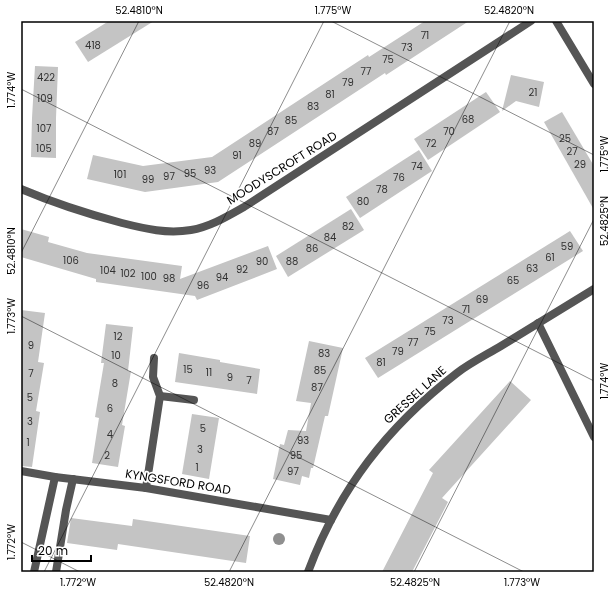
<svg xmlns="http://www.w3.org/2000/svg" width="615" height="593" viewBox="0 0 615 593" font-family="Poppins,sans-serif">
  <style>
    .building { fill: #c4c4c4 }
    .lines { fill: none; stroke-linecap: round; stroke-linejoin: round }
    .service { stroke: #555; stroke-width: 8 }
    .minor { stroke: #555; stroke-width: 8 }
    .tertiary { stroke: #555; stroke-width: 8 }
    .tree { fill: #8f8f8f }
    .ticks { fill: none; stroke: #000; stroke-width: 1; stroke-opacity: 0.45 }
    .labels { text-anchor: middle; stroke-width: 3.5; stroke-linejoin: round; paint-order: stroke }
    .number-label { font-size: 10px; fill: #313131 }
    .street-label { font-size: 12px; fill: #000; stroke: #fff }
    .neatline { fill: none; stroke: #000; stroke-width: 1.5 }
    .ticks-label { font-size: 10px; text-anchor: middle; fill: #000 }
  </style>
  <rect width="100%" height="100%" fill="#fff"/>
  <!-- building -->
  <g class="building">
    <polygon points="109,21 154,21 88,62 75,42"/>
    <polygon points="425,21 469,21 386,75 385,73 218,182 145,192 87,179 93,155 143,166 212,157 368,55 369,57"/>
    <polygon points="35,66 58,67 56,118 56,158 31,157 32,118"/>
    <polygon points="511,75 544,82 539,107 516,101 502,111"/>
    <polygon points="486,92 500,112 428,160 414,139"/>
    <polygon points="562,112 594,166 594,210 544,122"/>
    <polygon points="419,150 432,171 360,218 346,197"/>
    <polygon points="351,209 364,230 288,277 276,256"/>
    <polygon points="21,229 49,237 48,242 87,253 182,266 180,279 268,246 277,269 197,300 195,296 96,282 96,279 21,257"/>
    <polygon points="570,231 583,251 378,378 365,358"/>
    <polygon points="21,310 45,313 38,362 44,363 36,411 40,412 32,467 21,466"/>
    <polygon points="106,324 133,327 128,371 131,371 122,425 125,426 118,467 92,463 99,418 95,417 104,363 101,363"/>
    <polygon points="309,341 343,348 328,416 325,416 313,468 311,468 309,478 302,476 300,485 273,479 280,444 284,445 288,430 306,431 311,403 296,401"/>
    <polygon points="179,353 220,360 220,362 260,369 257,394 175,382"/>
    <polygon points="510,381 531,400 442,498 448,502 412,572 382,572 433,473 429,470"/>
    <polygon points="192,414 219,418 209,479 182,474"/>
    <polygon points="71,518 132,526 133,519 250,536 246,563 118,544 117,550 67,543"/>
  </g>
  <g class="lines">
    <!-- service -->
    <g class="service">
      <polyline points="34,572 55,477"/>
      <polyline points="56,572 66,510 73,479"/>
    </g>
    <!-- minor -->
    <g class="minor">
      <polyline points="556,21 594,84"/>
      <path d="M21,189C54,203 88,214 122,223C146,229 167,234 191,230C210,227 228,216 244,207L531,21"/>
      <polyline points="538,323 594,437"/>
      <polyline points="160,396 194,400"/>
      <polyline points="21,471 55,477 146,488 331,520"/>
      <polyline points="146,488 160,396 153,377 154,358"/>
    </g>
    <!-- tertiary -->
    <path class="tertiary" d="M308,572C339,489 387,427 457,373C470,363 486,355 501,346C532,327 563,308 594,289"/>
  </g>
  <!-- trees -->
  <circle class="tree" cx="279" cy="539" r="6"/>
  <!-- ticks -->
  <path class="ticks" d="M331,21L594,155M21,89L594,381M21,253L139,21M21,316L524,572M21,542L80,572M44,572L324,21M229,572L510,21M414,572L594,219"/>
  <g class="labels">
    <!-- number labels -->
    <g class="number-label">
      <text x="425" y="39">71</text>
      <text x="93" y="49">418</text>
      <text x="407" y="51">73</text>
      <text x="388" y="63">75</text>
      <text x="366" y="75">77</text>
      <text x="46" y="81">422</text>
      <text x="348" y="86">79</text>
      <text x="533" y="96">21</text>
      <text x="330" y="98">81</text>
      <text x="45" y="102">109</text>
      <text x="313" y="110">83</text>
      <text x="468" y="123">68</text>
      <text x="291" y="124">85</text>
      <text x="44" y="132">107</text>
      <text x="273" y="135">87</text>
      <text x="449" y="135">70</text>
      <text x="565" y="142">25</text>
      <text x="255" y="147">89</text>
      <text x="431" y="147">72</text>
      <text x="44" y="152">105</text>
      <text x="572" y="155">27</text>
      <text x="237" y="159">91</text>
      <text x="580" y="168">29</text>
      <text x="417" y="170">74</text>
      <text x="210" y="174">93</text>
      <text x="190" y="177">95</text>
      <text x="120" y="178">101</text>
      <text x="169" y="180">97</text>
      <text x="399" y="181">76</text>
      <text x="148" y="183">99</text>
      <text x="382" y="193">78</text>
      <text x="363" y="205">80</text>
      <text x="348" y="230">82</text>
      <text x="330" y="241">84</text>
      <text x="567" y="250">59</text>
      <text x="312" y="252">86</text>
      <text x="550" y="261">61</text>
      <text x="71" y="264">106</text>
      <text x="262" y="265">90</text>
      <text x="292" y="265">88</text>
      <text x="532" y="272">63</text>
      <text x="242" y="273">92</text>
      <text x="108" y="274">104</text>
      <text x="128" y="277">102</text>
      <text x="149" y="280">100</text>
      <text x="222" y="281">94</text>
      <text x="169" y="282">98</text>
      <text x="513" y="284">65</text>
      <text x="203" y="289">96</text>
      <text x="482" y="303">69</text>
      <text x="466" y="313">71</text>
      <text x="448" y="324">73</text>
      <text x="430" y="335">75</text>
      <text x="118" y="340">12</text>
      <text x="413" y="346">77</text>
      <text x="31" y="349">9</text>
      <text x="398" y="355">79</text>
      <text x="324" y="357">83</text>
      <text x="116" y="359">10</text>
      <text x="381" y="366">81</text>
      <text x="188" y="373">15</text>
      <text x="320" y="374">85</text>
      <text x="209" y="376">11</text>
      <text x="31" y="377">7</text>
      <text x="230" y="381">9</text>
      <text x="249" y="384">7</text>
      <text x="115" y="387">8</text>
      <text x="317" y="391">87</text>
      <text x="30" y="401">5</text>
      <text x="110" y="412">6</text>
      <text x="30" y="425">3</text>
      <text x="203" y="432">5</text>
      <text x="110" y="438">4</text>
      <text x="303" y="444">93</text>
      <text x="28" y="446">1</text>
      <text x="200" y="453">3</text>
      <text x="107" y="459">2</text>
      <text x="296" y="459">95</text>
      <text x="197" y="471">1</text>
      <text x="293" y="475">97</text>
    </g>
    <!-- street labels -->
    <g class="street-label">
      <text transform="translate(282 168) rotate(-32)" y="4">MOODYSCROFT ROAD</text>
      <text transform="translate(415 395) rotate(-42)" y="4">GRESSEL LANE</text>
      <text transform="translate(178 482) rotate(9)" y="4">KYNGSFORD ROAD</text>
    </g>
  </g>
  <!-- border -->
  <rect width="615" height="593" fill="none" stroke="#ffffff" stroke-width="44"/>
  <!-- scale -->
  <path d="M32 555v6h59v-6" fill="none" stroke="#000000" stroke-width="2"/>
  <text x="38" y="555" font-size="12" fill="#000000" stroke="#ffffff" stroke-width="3" paint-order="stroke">20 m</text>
  <rect x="22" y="22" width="571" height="549" class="neatline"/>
  <g class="ticks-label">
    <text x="139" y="14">52.4810°N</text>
    <text x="333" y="14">1.775°W</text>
    <text x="509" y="14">52.4820°N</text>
    <text transform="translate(11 90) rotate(-90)" y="4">1.774°W</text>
    <text transform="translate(604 154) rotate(-90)" y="4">1.775°W</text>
    <text transform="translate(604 221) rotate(-90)" y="4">52.4825°N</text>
    <text transform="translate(11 251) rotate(-90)" y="4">52.4810°N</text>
    <text transform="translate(11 316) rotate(-90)" y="4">1.773°W</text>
    <text transform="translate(604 381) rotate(-90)" y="4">1.774°W</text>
    <text transform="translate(11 542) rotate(-90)" y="4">1.772°W</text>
    <text x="78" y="586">1.772°W</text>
    <text x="229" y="586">52.4820°N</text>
    <text x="415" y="586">52.4825°N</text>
    <text x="522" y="586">1.773°W</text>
  </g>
</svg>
